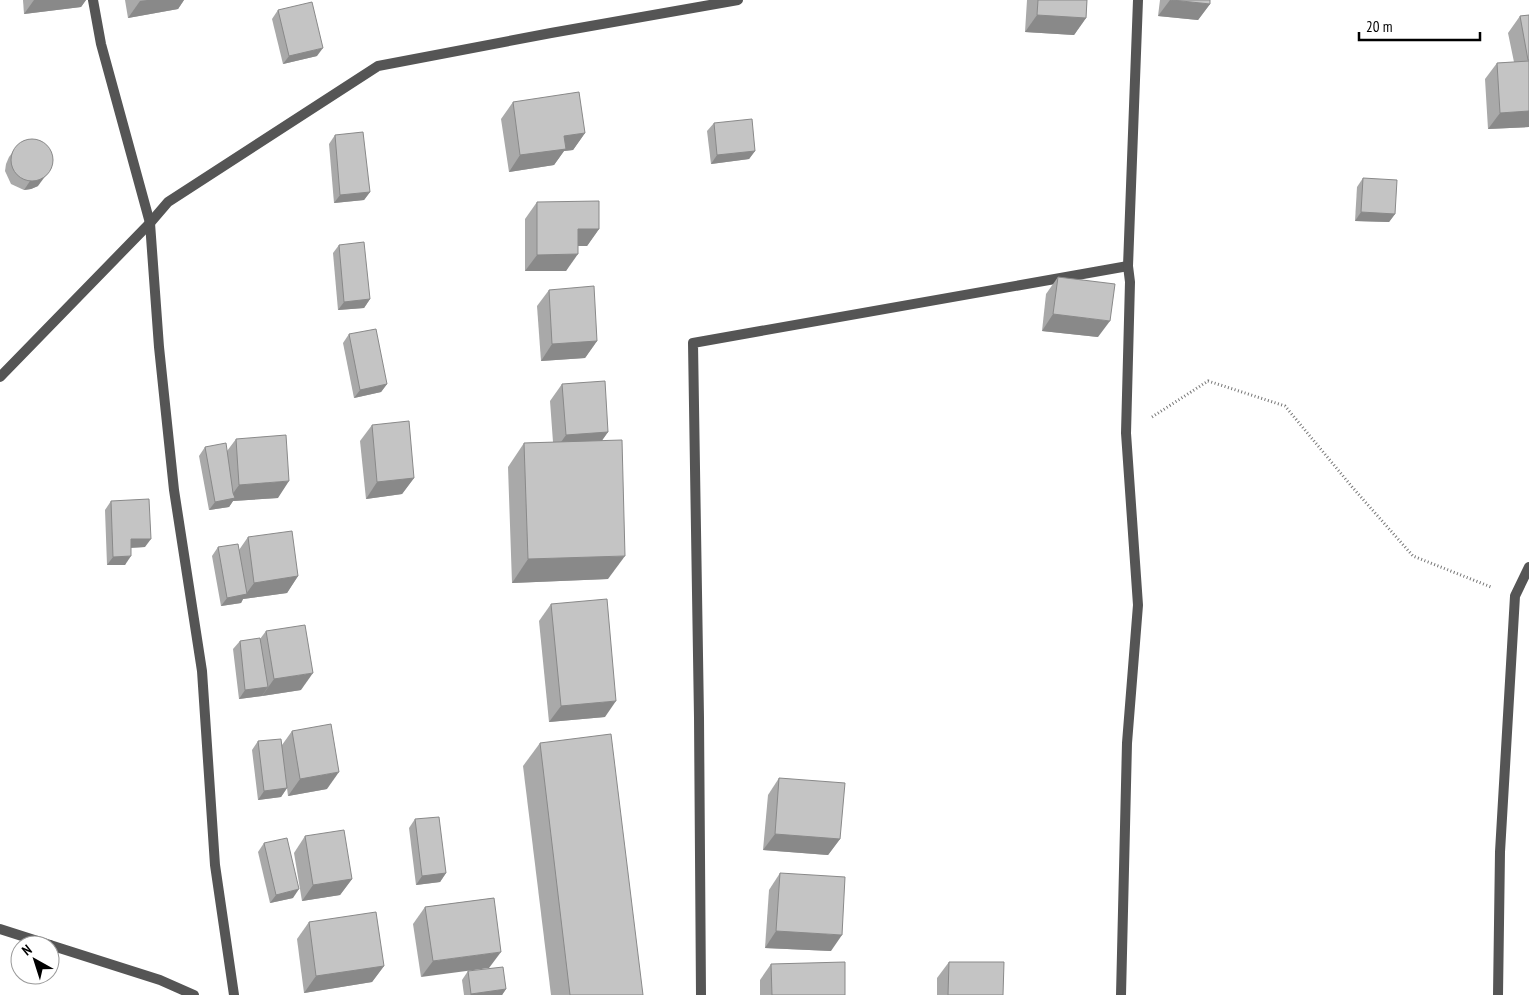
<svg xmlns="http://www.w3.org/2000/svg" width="1529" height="995" viewBox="0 0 1529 995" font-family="'PT Sans Narrow',sans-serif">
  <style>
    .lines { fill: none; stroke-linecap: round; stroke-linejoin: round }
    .path { stroke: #777; stroke-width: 3; stroke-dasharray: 1 2.5; stroke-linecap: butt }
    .minor { stroke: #555; stroke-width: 10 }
    .wall { fill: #a9a9a9 }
    .shaded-wall { fill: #898989 }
    .building { fill: #c4c4c4; stroke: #898989 }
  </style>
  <rect width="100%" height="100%" fill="#fff"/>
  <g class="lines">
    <!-- path -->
    <polyline class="path" points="1152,417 1208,381 1285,406 1353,488 1413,556 1491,587"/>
    <!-- minor -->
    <g class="minor">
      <polyline points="93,0 101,44 150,223 159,347 174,490 202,671 215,865 234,995"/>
      <polyline points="0,377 150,223 168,202 378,66 551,33 738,0"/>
      <polyline points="0,929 50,945"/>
      <polyline points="50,945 160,980 194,995"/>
      <polyline points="701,995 699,717 693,343 1128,266 1138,0"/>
      <polyline points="1121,995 1127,743 1138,605 1126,433 1130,282 1128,266"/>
      <polyline points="1498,995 1500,852 1515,596 1529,567"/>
    </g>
  </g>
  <!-- wall -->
  <g class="wall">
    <polygon points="23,0 86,0 81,7 24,14"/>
    <polygon points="125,0 184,0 178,9 128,18"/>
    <polygon points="1027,0 1087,0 1086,18 1074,35 1025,32"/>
    <polygon points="1160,0 1210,0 1210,4 1198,20 1158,16"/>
    <polygon points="278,10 317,56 283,64 272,19"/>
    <polygon points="1529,15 1529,127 1488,129 1485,79 1497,63 1514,62 1508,33 1520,16"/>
    <polygon points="513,102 585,133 573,150 564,151 554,165 509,172 501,119"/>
    <polygon points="714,123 755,151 749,159 711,164 707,131"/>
    <polygon points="335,135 370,192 364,200 334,203 329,144"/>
    <polygon points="15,149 38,186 31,189 24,190 11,184 5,171 6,164 9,157"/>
    <polygon points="1363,178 1395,214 1389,222 1355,221 1357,187"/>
    <polygon points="537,202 599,229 587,246 578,246 566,271 525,271 525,219"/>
    <polygon points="339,245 370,299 364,308 338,310 333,253"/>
    <polygon points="1058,277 1098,337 1042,331 1046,294"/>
    <polygon points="549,290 597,341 585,358 541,361 537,306"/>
    <polygon points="349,334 387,384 381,392 354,398 343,343"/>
    <polygon points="562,384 608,432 602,440 608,579 512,583 508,467 524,443 553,442 550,401"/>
    <polygon points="372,425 414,478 402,494 366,499 360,441"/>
    <polygon points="236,439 278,498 233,501 229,507 209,510 199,456 205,447 227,451"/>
    <polygon points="111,501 145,547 131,548 125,565 107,565 105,510"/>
    <polygon points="248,537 298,576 287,593 243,599 241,603 221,606 212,556 218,547 239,550"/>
    <polygon points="551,604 605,717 549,722 539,621"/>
    <polygon points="266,631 301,690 262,696 262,695 262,696 239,699 233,649 240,641 260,639"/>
    <polygon points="292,731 327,789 288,796 287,788 281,797 258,800 252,750 258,741 282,745"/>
    <polygon points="540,743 643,995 551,995 523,766"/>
    <polygon points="779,778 840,839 828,855 763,850 768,795"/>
    <polygon points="415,819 446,873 440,882 416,885 409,828"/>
    <polygon points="305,836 352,879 340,895 302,901 294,853"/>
    <polygon points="264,843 293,898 270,903 258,852"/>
    <polygon points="780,873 831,951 765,948 769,890"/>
    <polygon points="494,898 421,977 413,924 425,907"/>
    <polygon points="309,922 384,966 372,982 304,993 297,939"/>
    <polygon points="949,962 1003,995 937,995 937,978"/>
    <polygon points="771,964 845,995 760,995 760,980"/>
    <polygon points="468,971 506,989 502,995 464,995 462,980"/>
  </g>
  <!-- shaded-wall -->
  <g class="shaded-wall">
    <polygon points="34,0 86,0 81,7 24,14"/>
    <polygon points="147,0 184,0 178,9 128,18 140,1"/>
    <polygon points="1170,0 1210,4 1198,20 1158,16"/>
    <polygon points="1037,15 1086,18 1074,35 1025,32"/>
    <polygon points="323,48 317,56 283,64 289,56"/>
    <polygon points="1529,111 1529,127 1488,129 1500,113"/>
    <polygon points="585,133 573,150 564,151 554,165 509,172 520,155 564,136"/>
    <polygon points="755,151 749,159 711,164 717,155"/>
    <polygon points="52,167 38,186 31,189 24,190 30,181"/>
    <polygon points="370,192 364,200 334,203 340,195"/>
    <polygon points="1361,212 1395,214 1389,222 1355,221"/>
    <polygon points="578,229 599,229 587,246 566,246"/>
    <polygon points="578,254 566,271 525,271 537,255"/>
    <polygon points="370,299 364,308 338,310 344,302"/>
    <polygon points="1053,314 1110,321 1098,337 1042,331"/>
    <polygon points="597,341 585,358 541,361 552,344"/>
    <polygon points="387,384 381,392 354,398 360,390"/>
    <polygon points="608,432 596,449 554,452 566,435"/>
    <polygon points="414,478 402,494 366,499 377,482"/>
    <polygon points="289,481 278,498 233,501 229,507 209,510 215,502 229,499 239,485"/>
    <polygon points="131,539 151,539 145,547 125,548"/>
    <polygon points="131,556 125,565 107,565 113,557"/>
    <polygon points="625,556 608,579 512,583 528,559"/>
    <polygon points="298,576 287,593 243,599 241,603 221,606 227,598 246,594 254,583"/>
    <polygon points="313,673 301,690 262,696 274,679"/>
    <polygon points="268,687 262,696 239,699 245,690"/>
    <polygon points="616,701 605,717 549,722 561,706"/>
    <polygon points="339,772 327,789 288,796 300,779"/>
    <polygon points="287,788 281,797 258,800 264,791"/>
    <polygon points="775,834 840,839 828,855 763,850"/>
    <polygon points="446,873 440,882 416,885 422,876"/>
    <polygon points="352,879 340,895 302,901 313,885"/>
    <polygon points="299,889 293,898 270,903 276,895"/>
    <polygon points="776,931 842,935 831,951 765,948"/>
    <polygon points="501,952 489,968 421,977 433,961"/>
    <polygon points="384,966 372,982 304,993 316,976"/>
    <polygon points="506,989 502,995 470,995 471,994"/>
  </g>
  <!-- building -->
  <g class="building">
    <polygon points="1038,0 1087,0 1086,18 1037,15"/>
    <polygon points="1172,0 1210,0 1210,4"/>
    <polygon points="312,2 323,48 289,56 278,10"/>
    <polygon points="1529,15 1529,60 1528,60 1520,16"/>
    <polygon points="1529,61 1529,111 1500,113 1497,63"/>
    <polygon points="579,92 585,133 564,136 566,149 520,155 513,102"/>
    <polygon points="752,119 755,151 717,155 714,123"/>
    <polygon points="363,132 370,192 340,195 335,135"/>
    <circle cx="32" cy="160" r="21"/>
    <polygon points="1363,178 1397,180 1395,214 1361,212"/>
    <polygon points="599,201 599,229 578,229 578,254 537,255 537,202"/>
    <polygon points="364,242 370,299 344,302 339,245"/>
    <polygon points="1058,277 1115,284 1110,321 1053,314"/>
    <polygon points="594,286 597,341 552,344 549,290"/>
    <polygon points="376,329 387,384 360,390 349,334"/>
    <polygon points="605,381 608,432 566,435 562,384"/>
    <polygon points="409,421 414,478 377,482 372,425"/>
    <polygon points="286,435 289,481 239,485 236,439"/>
    <polygon points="622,440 625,556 528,559 524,443"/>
    <polygon points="226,443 233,493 235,498 215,502 205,447"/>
    <polygon points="149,499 151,539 131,539 131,556 113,557 111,501"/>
    <polygon points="292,531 298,576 254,583 248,537"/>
    <polygon points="238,544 247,594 227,598 218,547"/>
    <polygon points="607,599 616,701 561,706 551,604"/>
    <polygon points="305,625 313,673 274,679 266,631"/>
    <polygon points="260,638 268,687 245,690 240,641"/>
    <polygon points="331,724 339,772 300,779 292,731"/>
    <polygon points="611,734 643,995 570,995 540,743"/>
    <polygon points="281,739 287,788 264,791 258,741"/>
    <polygon points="779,778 845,783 840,839 775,834"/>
    <polygon points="439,817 446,873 422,876 415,819"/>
    <polygon points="344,830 352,879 313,885 305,836"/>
    <polygon points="287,838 299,889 276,895 264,843"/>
    <polygon points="780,873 845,877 842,935 776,931"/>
    <polygon points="494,898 501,952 433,961 425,907"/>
    <polygon points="376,912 384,966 316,976 309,922"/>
    <polygon points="845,962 845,995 772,995 771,964"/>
    <polygon points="949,962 1004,962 1003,995 948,995"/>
    <polygon points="503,967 506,989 471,994 468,971"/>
  </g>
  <!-- north arrow -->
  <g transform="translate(35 960) rotate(321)"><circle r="24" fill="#ffffff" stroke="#999999"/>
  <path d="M0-4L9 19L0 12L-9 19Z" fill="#000000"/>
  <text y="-8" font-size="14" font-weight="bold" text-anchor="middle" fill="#000000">N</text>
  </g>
  <!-- scale -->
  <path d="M1359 32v8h121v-8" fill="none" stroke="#000000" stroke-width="2.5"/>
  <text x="1366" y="32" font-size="15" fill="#000000" stroke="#ffffff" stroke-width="4" paint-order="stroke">20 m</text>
</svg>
